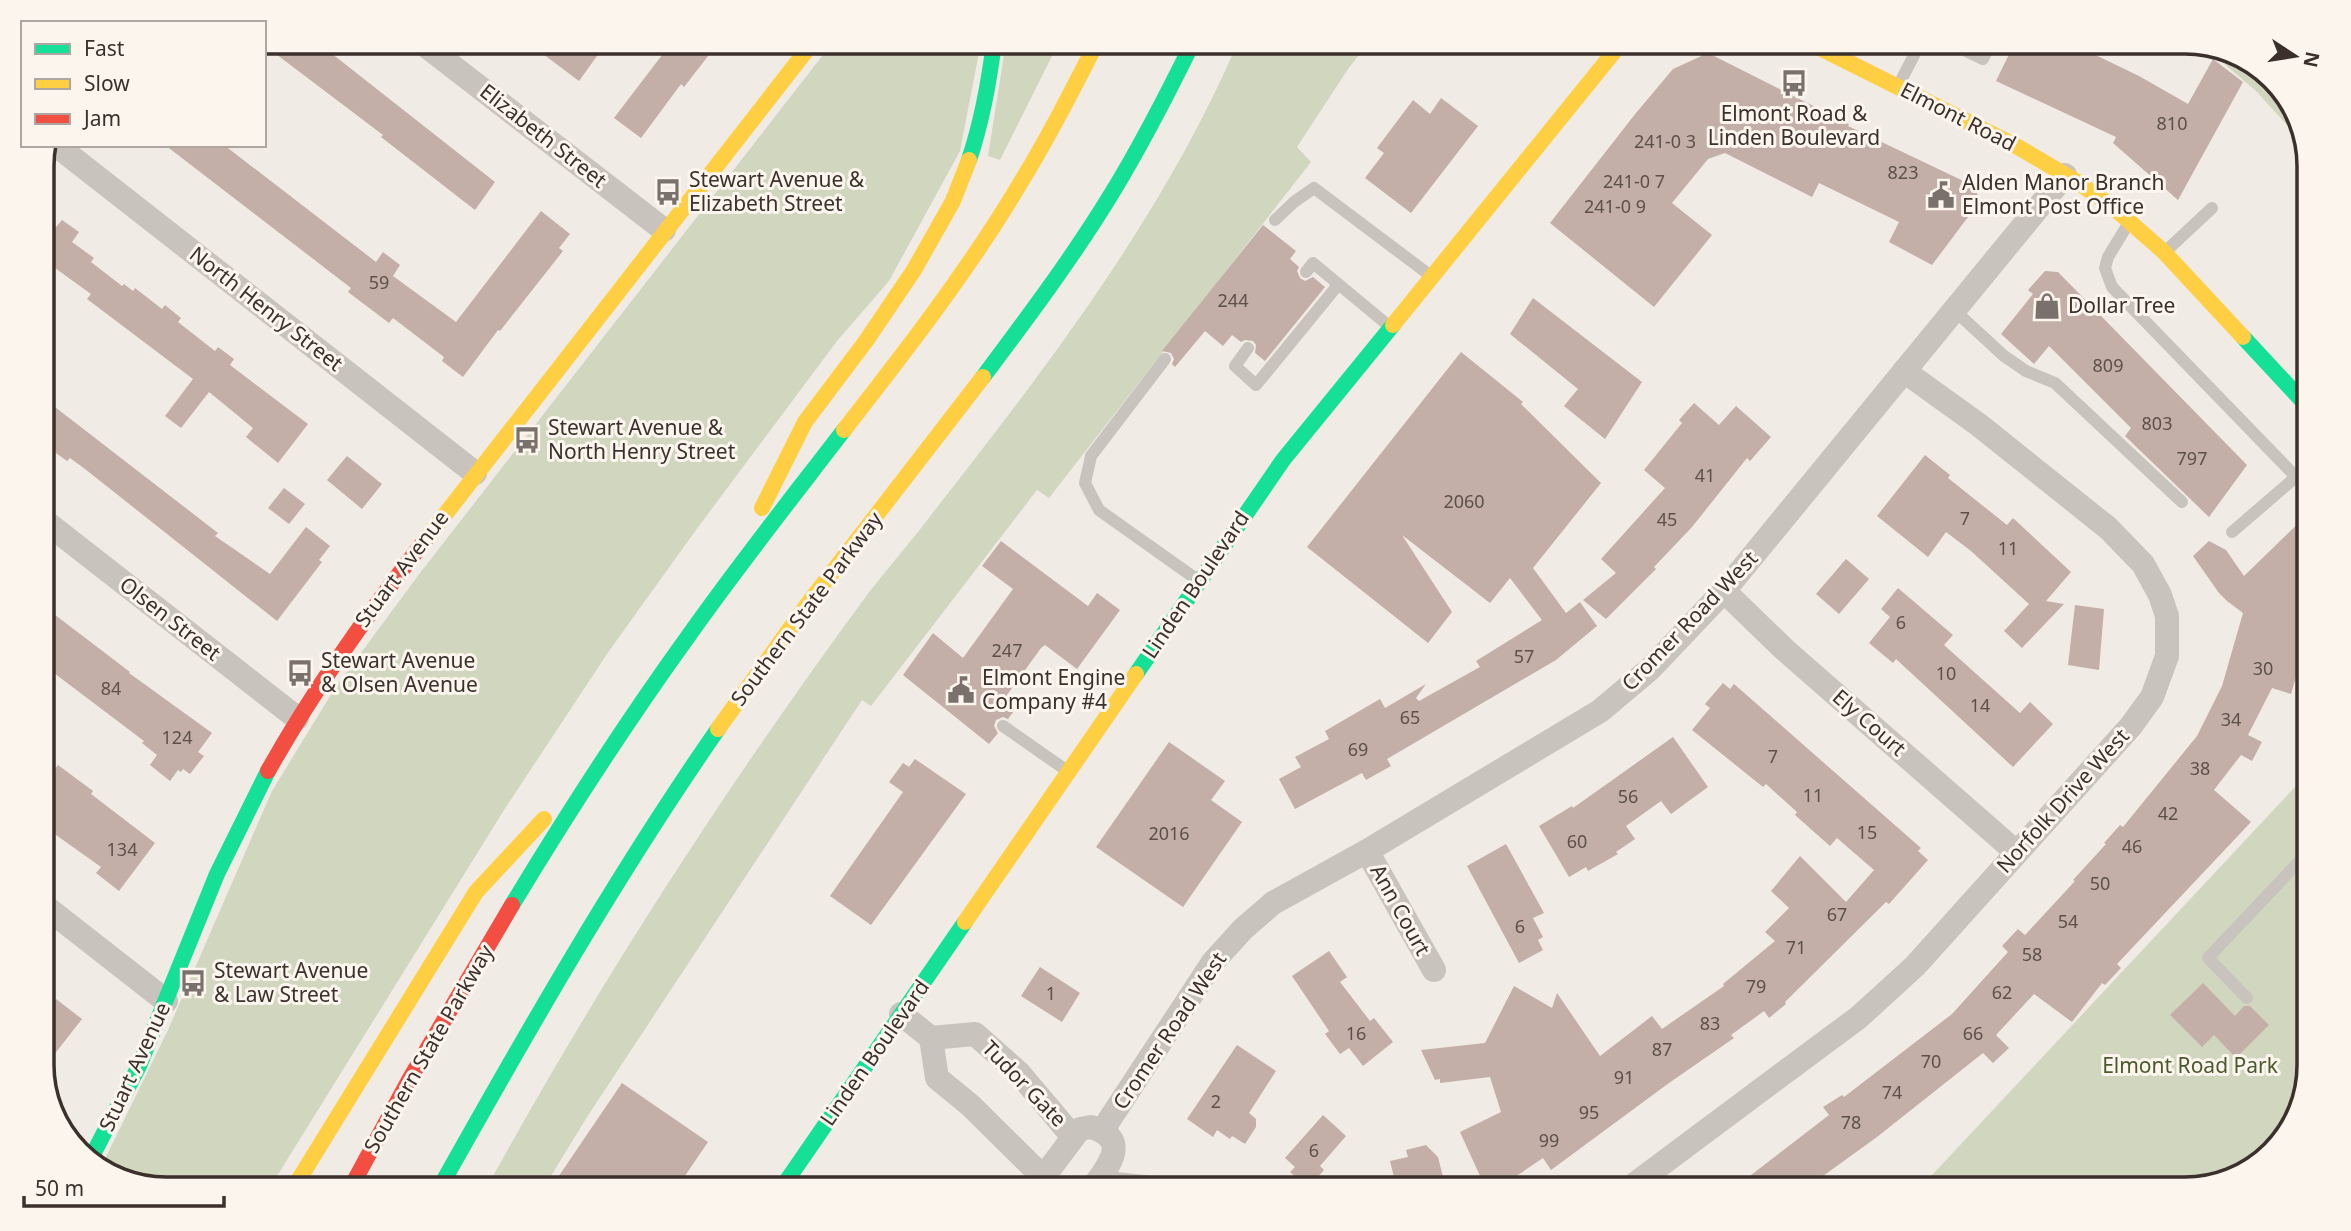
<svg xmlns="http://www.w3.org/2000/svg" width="2351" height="1231" viewBox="0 0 2351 1231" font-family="'Noto Sans',sans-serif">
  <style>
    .green { fill: #d1d6bf }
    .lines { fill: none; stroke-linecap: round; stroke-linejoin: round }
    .stream { stroke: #a1c2c1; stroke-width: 8 }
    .building { fill: #c3afa7 }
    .lane { stroke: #c9c3be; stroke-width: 12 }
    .street { stroke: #c9c3be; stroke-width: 24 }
    .fast { stroke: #16e098; stroke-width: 16 }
    .slow { stroke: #ffcf43; stroke-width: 16 }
    .jam { stroke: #f24e42; stroke-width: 16 }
    .labels { text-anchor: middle; stroke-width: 6; stroke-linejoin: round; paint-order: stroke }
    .number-label { font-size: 18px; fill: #5d504a }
    .poi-label { font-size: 21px; fill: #3b302b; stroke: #fbf5ee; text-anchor: start }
    .street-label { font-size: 21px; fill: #3b302b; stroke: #fbf5ee }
    .park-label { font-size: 21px; fill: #4a5a2e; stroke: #fbf5ee }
    .rim { fill: none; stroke: #3b302b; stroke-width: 3.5 }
  </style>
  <rect width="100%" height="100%" fill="#f0ebe5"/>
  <!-- green -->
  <g class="green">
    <path d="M833,42H981L960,151L889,281L837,341L696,530L609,651L504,810L269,1189C224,1189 135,1197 101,1167L168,1030L272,791L335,688L420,573Z"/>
    <polygon points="1006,42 1059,42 1000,160 988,156"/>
    <path d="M1238,42H1369L1348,69L1297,147L1311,162L1049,498L1037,490L871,706L862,700L587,1117L543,1189H486C600,981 729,782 870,591C891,564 914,538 935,510C1050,363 1164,214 1238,42Z"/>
    <polygon points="2203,46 2240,55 2288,98 2304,144 2256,91"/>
    <polygon points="2309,772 2309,1064 2296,1120 2247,1172 2185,1189 1919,1189"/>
  </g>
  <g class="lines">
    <!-- stream -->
    <polyline class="stream" points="2274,85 2290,104"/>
  </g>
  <!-- building -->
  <g class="building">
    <polygon points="264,42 317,42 495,182 475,210 381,137 383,135 264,45"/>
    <polygon points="527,42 607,42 579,81"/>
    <polygon points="672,42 719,42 684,87 681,84 641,138 614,118"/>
    <polygon points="2015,42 2084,42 2081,48 2139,76 2188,104 2213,59 2243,82 2178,200 2113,143 2116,137 1996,81"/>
    <polygon points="1708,53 1849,124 1848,126 1974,186 1980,201 1932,265 1889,242 1899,222 1819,183 1812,197 1725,153 1708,159 1672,203 1712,235 1654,307 1550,223 1636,113 1673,69"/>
    <polygon points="1441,98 1478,126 1411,213 1365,178 1384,153 1377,148 1413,100 1430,114"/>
    <polygon points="165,145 224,145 376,262 383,252 400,265 393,276 456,322 541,211 570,234 559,248 563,251 500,331 498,330 463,377 442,361 444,357 393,318 389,323 348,292 351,288"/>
    <polygon points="42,217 56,227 62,220 79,232 72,242 94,258 91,262 122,286 124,284 133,291 135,288 162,309 165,305 181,318 178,322 215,351 218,347 234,359 230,365 308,424 278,463 246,437 253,428 209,392 181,428 165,416 193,379 87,299 91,294 55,268 42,285"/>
    <polygon points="1263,225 1296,251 1290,259 1299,267 1297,271 1300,278 1305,281 1313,277 1325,287 1265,361 1255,353 1256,345 1253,341 1245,340 1241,342 1232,335 1223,346 1205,331 1175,367 1172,364 1174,359 1171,353 1162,351"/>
    <polygon points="2045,271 2058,272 2247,465 2209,517 2125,436 2131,428 2049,346 2034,364 2001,334 2033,294 2028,290"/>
    <polygon points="1533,298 1642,382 1605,439 1564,406 1578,389 1510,334"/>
    <polygon points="1461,352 1523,402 1521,404 1601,483 1533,568 1566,613 1580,602 1597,626 1556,660 1387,759 1391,766 1366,780 1362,773 1295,809 1279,779 1301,767 1295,757 1329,739 1325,731 1380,699 1385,708 1426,684 1416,698 1419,701 1480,667 1476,661 1542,620 1510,578 1490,603 1402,535 1452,612 1428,643 1307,547"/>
    <polygon points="42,397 218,533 215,536 270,574 306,527 330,546 319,560 322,562 277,621 85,469 70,458 67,461 42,443"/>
    <polygon points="1694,403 1719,425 1736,406 1771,437 1750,461 1747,458 1692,527 1654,567 1656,569 1606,619 1583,600 1616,573 1601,559 1665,488 1644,470 1682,423 1679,420"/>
    <polygon points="1925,455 1950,475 1948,478 2007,525 2013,518 2071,572 2046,601 2064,604 2022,648 2004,631 2029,604 1971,551 1946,532 1928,557 1877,516"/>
    <polygon points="347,456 382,484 362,509 327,480"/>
    <polygon points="284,488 305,504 289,524 268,508"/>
    <polygon points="2309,513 2309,610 2306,643 2291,694 2272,688 2248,735 2262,742 2252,761 2241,755 2214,790 2251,822 2117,964 2121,968 2105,985 2102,983 2072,1022 2034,994 1996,1035 2009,1048 1993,1063 1983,1053 1877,1137 1805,1189 1733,1189 1829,1115 1823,1107 1842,1095 1844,1097 1952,1014 2008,952 2002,946 2018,929 2025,935 2075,881 2073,880 2106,844 2104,843 2120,825 2123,827 2197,736 2222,686 2243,613 2227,601 2219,593 2193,556 2209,541 2226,550 2244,576"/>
    <polygon points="1001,541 1088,606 1097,593 1120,610 1077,669 1045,645 1041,648 1007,695 1019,704 1008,719 1003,717 996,720 994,726 998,733 989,744 903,675 933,633 963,658 1013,589 982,566"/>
    <polygon points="1846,559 1869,579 1839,614 1816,594"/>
    <polygon points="1898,588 1953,635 1944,645 2020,713 2030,702 2053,724 2013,767 1896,659 1893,663 1869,643 1890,617 1881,609"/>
    <polygon points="42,605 130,672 129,673 212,733 198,752 204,756 190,774 183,769 181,772 178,770 170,781 150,765 157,755 142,743 144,741 42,664"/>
    <polygon points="2075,605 2104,609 2099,670 2068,665"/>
    <polygon points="1723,683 1730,689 1734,684 1921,848 1918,851 1928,860 1889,904 1886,902 1785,1002 1786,1004 1769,1018 1764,1011 1731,1035 1734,1038 1669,1083 1551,1170 1543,1158 1497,1189 1486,1189 1460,1132 1501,1112 1490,1077 1440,1083 1440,1079 1435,1080 1421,1050 1485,1043 1514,986 1552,1008 1557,993 1600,1056 1652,1016 1662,1029 1724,986 1723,984 1775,941 1765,932 1789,908 1771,891 1800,856 1846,902 1874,870 1837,838 1830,846 1795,815 1797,812 1766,784 1763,787 1692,730 1710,708 1705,704"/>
    <polygon points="1673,737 1708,787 1671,814 1661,801 1626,826 1635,839 1616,852 1618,854 1588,871 1586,867 1569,877 1539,826 1572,806 1573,808"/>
    <polygon points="1169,742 1225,781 1211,800 1242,822 1183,907 1096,847"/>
    <polygon points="915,759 966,794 871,925 830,896 903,792 889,782 903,763 909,767"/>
    <polygon points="58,765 93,791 91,794 155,843 119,891 96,873 101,867 42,825 42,785"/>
    <polygon points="1506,844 1544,913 1533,918 1543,937 1538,940 1543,950 1519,963 1467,866"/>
    <polygon points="1329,951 1347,977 1340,982 1370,1021 1374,1018 1393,1042 1363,1066 1349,1048 1340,1054 1325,1034 1329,1031 1292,976"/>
    <polygon points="1040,967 1080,993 1062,1022 1021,996"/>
    <polygon points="2203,983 2235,1016 2244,1006 2250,1006 2269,1025 2236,1058 2214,1035 2202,1047 2170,1015"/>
    <polygon points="42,997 51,1004 56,999 82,1019 42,1070"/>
    <polygon points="1237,1045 1276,1071 1249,1113 1256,1119 1256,1127 1245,1144 1232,1136 1230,1139 1217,1130 1213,1137 1187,1119"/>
    <polygon points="622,1083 708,1142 676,1189 550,1189"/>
    <polygon points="1323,1115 1346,1136 1320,1166 1324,1170 1308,1188 1290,1172 1295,1167 1285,1158"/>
    <polygon points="1426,1145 1438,1157 1445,1185 1426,1189 1397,1189 1390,1161 1408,1157 1406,1150"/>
  </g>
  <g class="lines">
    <!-- lane -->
    <g class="lane">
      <polyline points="1947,42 1983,59 1991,42"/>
      <polyline points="1898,86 1921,42"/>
      <polyline points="1275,220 1294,202 1314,188 1431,276"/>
      <polyline points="2128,224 2108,257 2105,268 2112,287 2296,477 2309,482"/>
      <polyline points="2167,250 2212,208"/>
      <polyline points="1306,272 1313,263 1389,326"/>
      <polyline points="1954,310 2004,356 2026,371 2055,383 2182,502"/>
      <polyline points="1248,348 1235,366 1256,385 1338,285"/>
      <polyline points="1165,359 1091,456 1085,483 1099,510 1199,581"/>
      <polyline points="2232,532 2296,477"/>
      <polyline points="1003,726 1066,770"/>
      <polyline points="2247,998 2208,958 2309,851"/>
    </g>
    <!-- street -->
    <g class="street">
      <polyline points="421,42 664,230"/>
      <polyline points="56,145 475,473"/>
      <polyline points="42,519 297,718"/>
      <polyline points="1724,591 1785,650 2016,852"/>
      <polyline points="1367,851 1434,970"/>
      <polyline points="42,904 166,1001"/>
      <polyline points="901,1014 931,1038 937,1078 970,1105 1044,1178"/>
      <polyline points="931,1038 975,1034 1019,1073 1073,1137"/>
      <polyline points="1102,1131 1213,962 1243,929 1273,903 1367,851 1600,711 1650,669 1724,591 2065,175"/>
      <polyline points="1097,1182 1162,1189"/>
      <path d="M1041,1189L1045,1175L1075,1135L1080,1129L1091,1127C1132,1140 1108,1166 1092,1189"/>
      <polyline points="1628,1189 1859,1017 1915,966 2131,726 2152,697 2167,656 2167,616 2160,595 2143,564 2108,528 1979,425 1904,371"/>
    </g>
    <!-- fast -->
    <g class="fast">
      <path d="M969,160C982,121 989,83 994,42"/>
      <polyline points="2243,337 2309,408"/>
      <path d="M983,377C1028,317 1073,257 1112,193C1142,144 1168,93 1193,42"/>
      <polyline points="1136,674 1283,460 1393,325"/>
      <path d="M512,905C567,814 625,724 687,638C737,567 791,499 844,430"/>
      <polyline points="91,1158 139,1066 217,874 268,771"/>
      <path d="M439,1189C527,1032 616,876 718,729"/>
      <polyline points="781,1189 965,922"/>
    </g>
    <!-- slow -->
    <g class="slow">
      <polyline points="1808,42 2018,147 2079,183 2114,208 2164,252 2243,337"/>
      <polyline points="1393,325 1622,42"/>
      <path d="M844,430C905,352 967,272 1018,187C1047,140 1072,91 1097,42"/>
      <polyline points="762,508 805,422 866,341 914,270 953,201 969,160"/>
      <polyline points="426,539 813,42"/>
      <polyline points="718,729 807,605 983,377"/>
      <polyline points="965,922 1136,674"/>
      <polyline points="293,1189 476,892 544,819"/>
    </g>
    <!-- jam -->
    <g class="jam">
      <path d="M268,771C314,689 368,613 426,539"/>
      <polyline points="350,1189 409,1080 512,905"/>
    </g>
  </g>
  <!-- icons -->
  <defs>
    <symbol id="bus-bare" viewBox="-9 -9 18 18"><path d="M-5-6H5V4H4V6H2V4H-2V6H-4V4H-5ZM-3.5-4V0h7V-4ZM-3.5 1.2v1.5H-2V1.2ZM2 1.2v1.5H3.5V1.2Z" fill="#7a716c" stroke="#fbf5ee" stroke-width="2.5" paint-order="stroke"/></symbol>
    <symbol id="civic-bare" viewBox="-9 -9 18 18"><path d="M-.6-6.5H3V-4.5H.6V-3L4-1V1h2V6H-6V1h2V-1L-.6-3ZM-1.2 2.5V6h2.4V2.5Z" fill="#7a716c" stroke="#fbf5ee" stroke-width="2.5" paint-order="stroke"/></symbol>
    <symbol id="shop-bare" viewBox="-9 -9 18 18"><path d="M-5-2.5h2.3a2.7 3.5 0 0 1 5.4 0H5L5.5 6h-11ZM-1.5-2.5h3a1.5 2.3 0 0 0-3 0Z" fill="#7a716c" stroke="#fbf5ee" stroke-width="2.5" paint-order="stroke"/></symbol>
  </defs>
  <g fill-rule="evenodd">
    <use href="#bus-bare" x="1775" y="64" width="38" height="38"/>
    <use href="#bus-bare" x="649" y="173" width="38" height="38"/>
    <use href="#civic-bare" x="1922" y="176" width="38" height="38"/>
    <use href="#shop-bare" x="2028" y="287" width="38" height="38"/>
    <use href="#bus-bare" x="508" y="421" width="38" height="38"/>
    <use href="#bus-bare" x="281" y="654" width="38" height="38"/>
    <use href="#civic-bare" x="942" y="671" width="38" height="38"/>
    <use href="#bus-bare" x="174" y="964" width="38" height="38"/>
  </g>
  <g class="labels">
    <!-- number labels -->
    <g class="number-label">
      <text x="2172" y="130">810</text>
      <text x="1665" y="148">241-0 3</text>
      <text x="1903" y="179">823</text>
      <text x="1634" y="188">241-0 7</text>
      <text x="1615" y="213">241-0 9</text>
      <text x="379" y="289">59</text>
      <text x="1233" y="307">244</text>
      <text x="2108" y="372">809</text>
      <text x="2157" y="430">803</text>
      <text x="2192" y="465">797</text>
      <text x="1705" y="482">41</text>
      <text x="1464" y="508">2060</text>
      <text x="1965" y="525">7</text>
      <text x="1667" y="526">45</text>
      <text x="2008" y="555">11</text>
      <text x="1901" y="629">6</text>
      <text x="1007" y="657">247</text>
      <text x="1524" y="663">57</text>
      <text x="2263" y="675">30</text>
      <text x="1946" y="680">10</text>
      <text x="111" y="695">84</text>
      <text x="1980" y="712">14</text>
      <text x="1410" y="724">65</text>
      <text x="2231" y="726">34</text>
      <text x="177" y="744">124</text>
      <text x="1358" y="756">69</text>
      <text x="1773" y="763">7</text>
      <text x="2200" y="775">38</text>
      <text x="1813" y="802">11</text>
      <text x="1628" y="803">56</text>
      <text x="2168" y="820">42</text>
      <text x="1867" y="839">15</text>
      <text x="1169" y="840">2016</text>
      <text x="1577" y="848">60</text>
      <text x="2132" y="853">46</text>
      <text x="122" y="856">134</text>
      <text x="2100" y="890">50</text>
      <text x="1837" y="921">67</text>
      <text x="2068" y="928">54</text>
      <text x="1520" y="933">6</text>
      <text x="1796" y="954">71</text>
      <text x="2032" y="961">58</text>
      <text x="1756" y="993">79</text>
      <text x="2002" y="999">62</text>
      <text x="1051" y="1000">1</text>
      <text x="1710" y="1030">83</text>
      <text x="1356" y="1040">16</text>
      <text x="1973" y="1040">66</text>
      <text x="1662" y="1056">87</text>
      <text x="1931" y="1068">70</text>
      <text x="1624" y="1084">91</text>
      <text x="1892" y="1099">74</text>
      <text x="1216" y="1108">2</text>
      <text x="1589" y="1119">95</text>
      <text x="1851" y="1129">78</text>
      <text x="1549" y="1147">99</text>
      <text x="1314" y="1157">6</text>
    </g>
    <!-- poi labels -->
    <g class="poi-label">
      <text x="1794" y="121" text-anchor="middle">Elmont Road &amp;<tspan x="1794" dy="24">Linden Boulevard</tspan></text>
      <text x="689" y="187">Stewart Avenue &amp;<tspan x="689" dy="24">Elizabeth Street</tspan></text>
      <text x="1962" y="190">Alden Manor Branch<tspan x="1962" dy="24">Elmont Post Office</tspan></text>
      <text x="2068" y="313">Dollar Tree</text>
      <text x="548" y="435">Stewart Avenue &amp;<tspan x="548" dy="24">North Henry Street</tspan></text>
      <text x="321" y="668">Stewart Avenue<tspan x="321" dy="24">&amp; Olsen Avenue</tspan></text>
      <text x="982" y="685">Elmont Engine<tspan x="982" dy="24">Company #4</tspan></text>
      <text x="214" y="978">Stewart Avenue<tspan x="214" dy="24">&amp; Law Street</tspan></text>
    </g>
    <!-- street labels -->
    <g class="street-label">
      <text transform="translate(1958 117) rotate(27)" y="7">Elmont Road</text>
      <text transform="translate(543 136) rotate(38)" y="7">Elizabeth Street</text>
      <text transform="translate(266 309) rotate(38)" y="7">North Henry Street</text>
      <text transform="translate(402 569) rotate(-53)" y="7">Stuart Avenue</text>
      <text transform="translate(1196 585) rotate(-56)" y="7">Linden Boulevard</text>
      <text transform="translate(807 609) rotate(-53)" y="7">Southern State Parkway</text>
      <text transform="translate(170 619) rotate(38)" y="7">Olsen Street</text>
      <text transform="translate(1690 621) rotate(-46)" y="7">Cromer Road West</text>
      <text transform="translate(1869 723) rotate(41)" y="7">Ely Court</text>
      <text transform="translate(2063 801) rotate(-48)" y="7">Norfolk Drive West</text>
      <text transform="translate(1400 910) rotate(61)" y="7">Ann Court</text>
      <text transform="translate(1170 1031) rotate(-56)" y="7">Cromer Road West</text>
      <text transform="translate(429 1049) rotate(-60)" y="7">Southern State Parkway</text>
      <text transform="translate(875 1053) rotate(-55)" y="7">Linden Boulevard</text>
      <text transform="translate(135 1067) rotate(-65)" y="7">Stuart Avenue</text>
      <text transform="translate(1024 1084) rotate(46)" y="7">Tudor Gate</text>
    </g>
    <!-- park labels -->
    <g class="park-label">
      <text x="2190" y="1073">Elmont Road Park</text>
    </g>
  </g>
  <!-- crop -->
  <path d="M0 0H2351V1231H0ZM166 54H2185A112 112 0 0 1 2297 166V1065A112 112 0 0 1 2185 1177H166A112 112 0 0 1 54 1065V166A112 112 0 0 1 166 54Z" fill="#fbf5ee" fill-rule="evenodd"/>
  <path class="rim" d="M166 54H2185A112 112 0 0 1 2297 166V1065A112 112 0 0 1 2185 1177H166A112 112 0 0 1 54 1065V166A112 112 0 0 1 166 54Z"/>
  <!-- legend -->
  <rect x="21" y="21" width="245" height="126" fill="#fbf5ee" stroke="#aea6a0" stroke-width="2"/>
  <rect x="35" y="44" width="35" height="10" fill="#16e098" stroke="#aea6a0" stroke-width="2"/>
  <text x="84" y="56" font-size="21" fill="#3b302b">Fast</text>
  <rect x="35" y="79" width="35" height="10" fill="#ffcf43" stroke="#aea6a0" stroke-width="2"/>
  <text x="84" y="91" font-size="21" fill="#3b302b">Slow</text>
  <rect x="35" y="114" width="35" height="10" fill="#f24e42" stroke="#aea6a0" stroke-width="2"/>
  <text x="84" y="126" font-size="21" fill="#3b302b">Jam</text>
  <!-- north arrow -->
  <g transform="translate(2295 56) rotate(102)" stroke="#fbf5ee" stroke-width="5" paint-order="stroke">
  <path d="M0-5L12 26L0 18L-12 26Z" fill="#3b302b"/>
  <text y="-10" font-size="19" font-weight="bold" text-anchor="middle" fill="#3b302b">N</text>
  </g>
  <!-- scale -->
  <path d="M24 1196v10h200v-10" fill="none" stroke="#3b302b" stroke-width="3.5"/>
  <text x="35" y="1196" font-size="21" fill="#3b302b" stroke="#fbf5ee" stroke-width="5" paint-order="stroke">50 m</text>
</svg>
